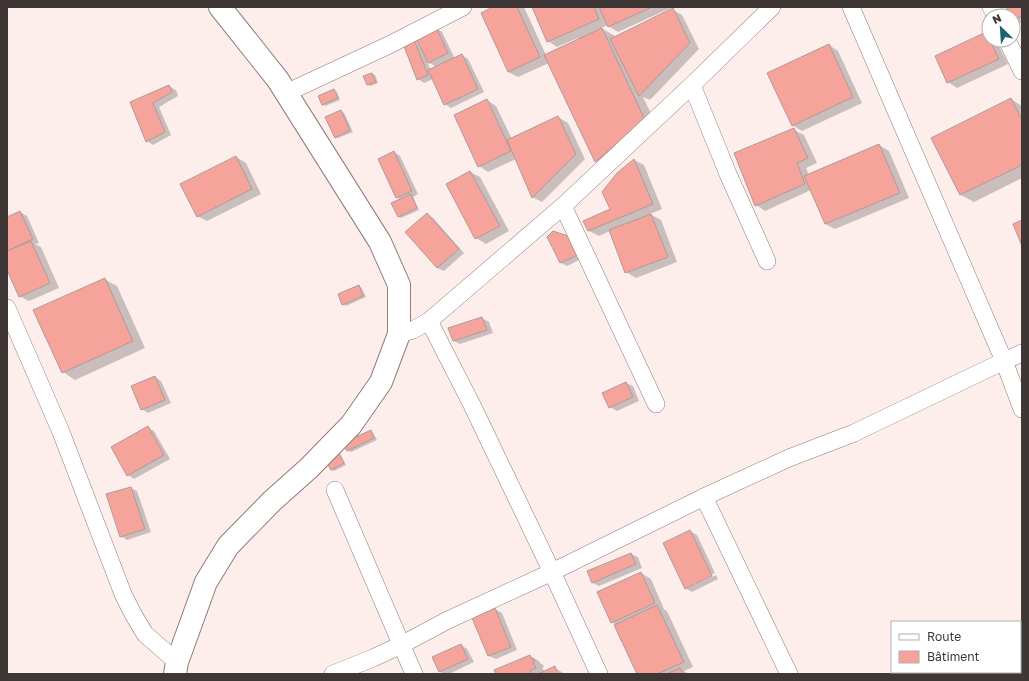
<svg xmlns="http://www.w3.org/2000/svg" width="1029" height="681" viewBox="0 0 1029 681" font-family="'Golos Text',sans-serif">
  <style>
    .shadow { fill: #0003; fill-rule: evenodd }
    .building { fill: #f6a49b; stroke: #ad9b99 }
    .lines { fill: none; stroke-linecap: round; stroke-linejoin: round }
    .minor-casing { stroke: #8e7d7a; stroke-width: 18 }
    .secondary-casing { stroke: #8e7d7a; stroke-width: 24 }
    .minor { stroke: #fff; stroke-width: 17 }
    .secondary { stroke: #fff; stroke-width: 22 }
  </style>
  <rect width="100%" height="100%" fill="#fdeeec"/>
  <!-- shadow -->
  <g class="shadow">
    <polygon points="495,7 524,7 546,55 578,40 578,38 557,47 548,41 533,7 673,7 618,32 608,26 608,25 601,28 615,36 615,38 673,10 682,15 699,49 650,100 643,97 658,128 608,168 596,161 549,63 518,77 508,72"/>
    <polygon points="1008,7 1022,7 1022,24 1013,19 1013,16 1012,16"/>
    <path d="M436,28L442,32L455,59L462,55L468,59L484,92L451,108L445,104L433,79L424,83L418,79L413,38L419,42ZM427,62L437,67L431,70Z"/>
    <polygon points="986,34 989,35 989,40 996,40 1008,64 957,88 948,82"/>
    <polygon points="829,45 838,51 862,103 802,131 792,125"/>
    <polygon points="372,74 375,75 378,83 371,86 368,85"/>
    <polygon points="169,86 176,90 178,96 159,107 171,135 153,145 147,141 132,103"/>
    <polygon points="334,90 337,92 340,100 325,106 322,104"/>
    <polygon points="1011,99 1022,106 1022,178 974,202 961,195 933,138"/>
    <polygon points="487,100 496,106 512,139 558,117 568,123 585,159 542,202 532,197 516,159 488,172 479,166"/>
    <polygon points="341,111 344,113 353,132 338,138 336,137"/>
    <polygon points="794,130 804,135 817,163 806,168 809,175 879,145 889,151 909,198 835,229 825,224 811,190 765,211 756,205"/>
    <polygon points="394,152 400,156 418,194 413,197 419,210 401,218 398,216 401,200 397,197"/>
    <polygon points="236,157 246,163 261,194 207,221 197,216"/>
    <polygon points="634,160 644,165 662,209 650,214 661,220 677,262 636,278 626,272 610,231 599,236 589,231 611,209"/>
    <polygon points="470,172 480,177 509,231 486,244 476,238"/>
    <polygon points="20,212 27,216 39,243 35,244 41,247 59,288 29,301 19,296 7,268 7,219"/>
    <polygon points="427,214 433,218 464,253 444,271 437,268"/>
    <polygon points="548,237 585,257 567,266 561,263"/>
    <polygon points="104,279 117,286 145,348 75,380 63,372"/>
    <polygon points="358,286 361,287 366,297 346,306 343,304"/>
    <polygon points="482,318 489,322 493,333 460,344 454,341"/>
    <polygon points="155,377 161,381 171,403 148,413 142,409"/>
    <polygon points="626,383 633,386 639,401 617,411 610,407"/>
    <polygon points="148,428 154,431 170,459 134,479 128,475"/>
    <polygon points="371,431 373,433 377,440 351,452 348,450"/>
    <polygon points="339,452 346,465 334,471 331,470 325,457"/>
    <polygon points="131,488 137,491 151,532 127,540 121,536"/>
    <polygon points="690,531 697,535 715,573 688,586 688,588 716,575 718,579 692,592 685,588"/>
    <polygon points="631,554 638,557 642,568 599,586 593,583"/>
    <polygon points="641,573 651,579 664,609 663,609 667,611 693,667 684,671 689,674 638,674 616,625 612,622"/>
    <polygon points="495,609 502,613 517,650 496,659 489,656 473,618"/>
    <polygon points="461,645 467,649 474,662 449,674 444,674 440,672"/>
    <polygon points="530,656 539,661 540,663 543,665 544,667 542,668 545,672 555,668 565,674 498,674"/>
  </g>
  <!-- building -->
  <g class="building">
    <polygon points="493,7 517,7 540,57 508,72 481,13"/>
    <polygon points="532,7 594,7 599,19 547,42"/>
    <polygon points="599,7 652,7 608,27"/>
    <polygon points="1006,7 1022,7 1022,16 1013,20 1013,16 1011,16"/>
    <polygon points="673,8 690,43 639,96 610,39"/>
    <polygon points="436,27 448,53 428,63 415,36"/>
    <polygon points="602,28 645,120 595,162 544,55"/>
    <polygon points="986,32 999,59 947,83 935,56"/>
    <polygon points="413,37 428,75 417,80 402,41"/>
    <polygon points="829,44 853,97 792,126 767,73"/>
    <polygon points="462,54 478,89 444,105 428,70"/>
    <polygon points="372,73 376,82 367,85 363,76"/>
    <polygon points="169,85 172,92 153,103 165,132 146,142 130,102"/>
    <polygon points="334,89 338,98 322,105 318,96"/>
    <polygon points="1011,98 1022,120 1022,165 960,195 931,138"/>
    <polygon points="487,99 511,151 478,167 454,115"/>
    <polygon points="341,110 350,130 335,138 325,117"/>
    <polygon points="558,116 576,154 532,198 507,140"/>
    <polygon points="794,128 808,158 797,163 805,184 755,206 734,153"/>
    <polygon points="879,144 900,193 825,224 804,176"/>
    <polygon points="394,151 412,191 396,198 378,159"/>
    <polygon points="236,156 252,189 197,217 180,184"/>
    <polygon points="634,159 653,204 588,231 583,221 610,209 602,192 617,173"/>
    <polygon points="470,171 500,226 475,239 446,184"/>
    <polygon points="411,194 417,208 398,217 391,203"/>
    <polygon points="20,211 33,239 7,251 7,217"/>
    <polygon points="427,213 459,249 437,268 405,232"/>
    <polygon points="651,214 668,257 625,273 609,230"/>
    <polygon points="1022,220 1022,246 1013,224"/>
    <polygon points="553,231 571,237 580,254 560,263 547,237"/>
    <polygon points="31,241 50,283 19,297 7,270 7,251"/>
    <polygon points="105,278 133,341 62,373 33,310"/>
    <polygon points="359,285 363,296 342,305 338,294"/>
    <polygon points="482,317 487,330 453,341 448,328"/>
    <polygon points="155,376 165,400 141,410 131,386"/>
    <polygon points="626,382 633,397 609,408 602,393"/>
    <polygon points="148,426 164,455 127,476 111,447"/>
    <polygon points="371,430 374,438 347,451 343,443"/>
    <polygon points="337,449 344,463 331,470 323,456"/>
    <polygon points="131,487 145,529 120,537 106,494"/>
    <polygon points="690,530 712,576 685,589 663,543"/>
    <polygon points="631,553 636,564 592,583 587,571"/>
    <polygon points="641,572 655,603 611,623 597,592"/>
    <polygon points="657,605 684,662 657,674 637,674 614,625"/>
    <polygon points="495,608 511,647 488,656 472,618"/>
    <polygon points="461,644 468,659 439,672 432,657"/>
    <polygon points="530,655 532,659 533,658 535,661 533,662 536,668 530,671 532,674 496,674 494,670"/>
    <polygon points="555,666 558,674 538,674"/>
    <polygon points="680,668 683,674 666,674"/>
  </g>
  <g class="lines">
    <defs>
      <g id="minor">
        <polyline points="851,7 1004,361 1022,409"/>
        <polyline points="991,7 996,16"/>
        <polyline points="1007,40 1022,71"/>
        <polyline points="692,85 728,174 767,261"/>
        <polyline points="286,93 389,45 463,7"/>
        <polyline points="563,206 656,404"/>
        <polyline points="7,308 61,432 123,594 133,614 145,634 177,662"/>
        <polyline points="429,321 472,405 552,572 599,674"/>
        <polyline points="399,334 413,330 429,321 563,206 692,85 772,7"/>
        <polyline points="335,490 414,674"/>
        <polyline points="704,497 789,674"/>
        <polyline points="333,674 373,658 401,645 448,620 552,572 704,497 789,458 854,433 1004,361 1022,353"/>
      </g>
      <polyline id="secondary" points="175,674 177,662 206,582 228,546 272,501 309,468 351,425 381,382 399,334 399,285 380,242 278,80 220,7"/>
    </defs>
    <!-- minor casing -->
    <use href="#minor" class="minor-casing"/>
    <!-- secondary casing -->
    <use href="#secondary" class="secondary-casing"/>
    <!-- minor -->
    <use href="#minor" class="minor"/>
    <!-- secondary -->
    <use href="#secondary" class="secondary"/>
  </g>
  <!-- border -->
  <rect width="1029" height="681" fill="none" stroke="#3e3736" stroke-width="16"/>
  <!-- legend -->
  <rect x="891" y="621" width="130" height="52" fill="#ffffff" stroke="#b2afaf"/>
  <rect x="899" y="634" width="20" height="6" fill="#ffffff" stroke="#b2afaf"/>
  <text x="927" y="641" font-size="12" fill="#3e3736">Route</text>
  <rect x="899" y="651" width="20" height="12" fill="#f6a49b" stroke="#b2afaf"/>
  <text x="927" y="661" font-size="12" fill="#3e3736">Bâtiment</text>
  <!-- north arrow -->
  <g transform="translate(1001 28) rotate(335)"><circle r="19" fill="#ffffff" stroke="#b2afaf"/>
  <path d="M0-3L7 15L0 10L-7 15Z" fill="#1d6574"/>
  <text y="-6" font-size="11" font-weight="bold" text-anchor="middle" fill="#3e3736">N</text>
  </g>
</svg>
